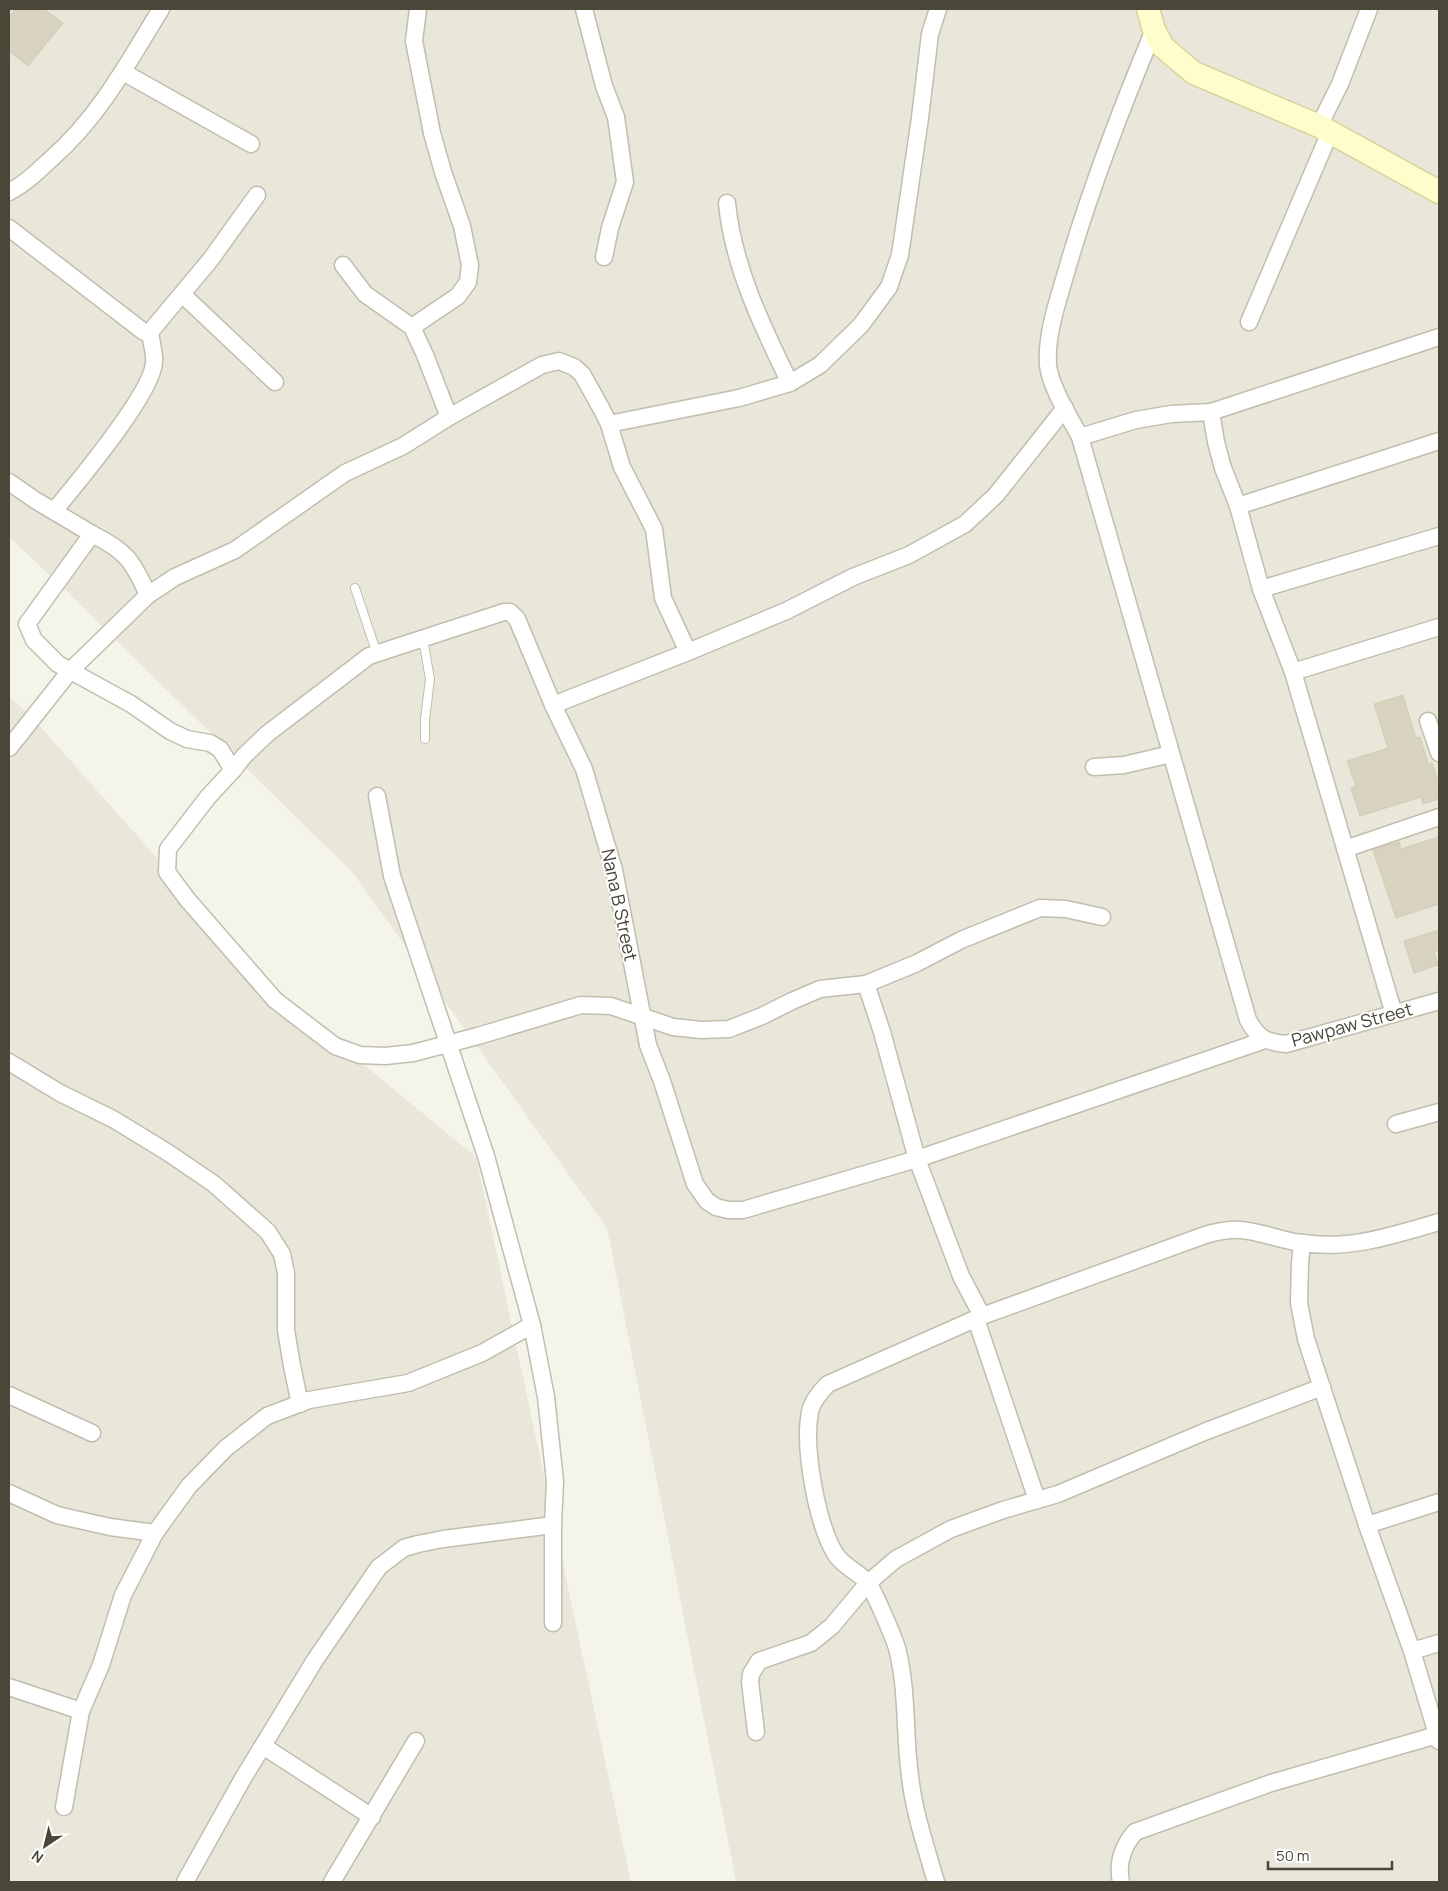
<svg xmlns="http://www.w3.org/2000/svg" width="1448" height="1891" viewBox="0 0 1448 1891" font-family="Manrope,sans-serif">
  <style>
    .residential { fill: #e9e7d9 }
    .building { fill: #d7d3c0; stroke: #d2ccb3 }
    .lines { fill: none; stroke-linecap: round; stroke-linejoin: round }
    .lane-casing { stroke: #c1bead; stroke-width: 10 }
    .street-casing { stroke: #c1bead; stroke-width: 19 }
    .secondary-casing { stroke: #d6d29a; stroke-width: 25 }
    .lane { stroke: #fff; stroke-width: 8 }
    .street { stroke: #fff; stroke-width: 16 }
    .secondary { stroke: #fffdcb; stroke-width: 22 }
    .labels { text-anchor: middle; stroke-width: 4; stroke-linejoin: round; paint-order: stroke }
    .street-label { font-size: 18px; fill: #4a4738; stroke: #fff }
  </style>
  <rect width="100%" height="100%" fill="#f5f4eb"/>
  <!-- residential -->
  <g class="residential">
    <polygon points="9,9 1439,9 1439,1882 736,1882 607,1228 353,873 58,583 9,537"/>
    <polygon points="9,697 29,714 279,995 476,1157 631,1882 9,1882"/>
  </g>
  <!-- building -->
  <g class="building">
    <polygon points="15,9 44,9 63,23 28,66 9,51 9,18"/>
    <polygon points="1403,695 1416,738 1420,737 1428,764 1432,763 1439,785 1439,799 1423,804 1421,797 1360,816 1351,788 1356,786 1347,761 1388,748 1374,704"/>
    <polygon points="1439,837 1439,904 1396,918 1373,850 1399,842 1401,849"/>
    <polygon points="1439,930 1439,950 1434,951 1438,965 1414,973 1404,941"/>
  </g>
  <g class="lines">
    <defs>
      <g id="lane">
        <polyline points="355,588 377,654"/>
        <polyline points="423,639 430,679 425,719 425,739"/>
      </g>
      <g id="street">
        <polyline points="584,9 604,86 616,117 625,182 610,228 604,257"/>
        <path d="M1154,30C1120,111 1089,192 1065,276C1057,304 1046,335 1048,365C1050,386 1070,418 1080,437L1248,1020C1258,1038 1265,1042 1286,1044L1439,1001"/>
        <polyline points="123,72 251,144"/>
        <polyline points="1319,126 1340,84 1369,9"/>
        <path d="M9,192C25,184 37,172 51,159C99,117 128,63 161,9"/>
        <path d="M727,203C733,266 762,326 790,383"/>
        <polyline points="9,228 144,332 150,332 211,259 257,195"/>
        <polyline points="343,265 365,294 412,327 425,355 449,417"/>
        <polyline points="182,294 275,382"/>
        <polyline points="1249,322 1330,132"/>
        <polyline points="412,327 458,296 468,282 470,265 462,226 443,172 432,133 414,41 418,9"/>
        <polyline points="1211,412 1216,442 1223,468 1238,506 1261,589 1293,672 1394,1014"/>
        <polyline points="609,424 739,398 790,383 820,365 861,325 889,287 900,255 920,118 930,34 938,9"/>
        <polyline points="1080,437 1136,420 1171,414 1211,412 1439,337"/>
        <polyline points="9,482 35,500 92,534 27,624 34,640 58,664 131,704 170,731 187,739 210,743 220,749 233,770 208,797 168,849 167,872 187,899 275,1000 335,1046 360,1055 385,1056 413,1053 478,1036 581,1005 611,1006 673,1027 701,1030 729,1029 762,1016 792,1001 820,989 866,984 917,963 961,940 1040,908 1066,909 1102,917"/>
        <polyline points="1238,506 1439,441"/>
        <path d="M54,511C76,484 153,393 154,362C155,353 151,342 150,332"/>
        <path d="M92,534C126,551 133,561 148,595"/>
        <polyline points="1261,589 1439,536"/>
        <polyline points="1293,672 1439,627"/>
        <polyline points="553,705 688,652 786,611 853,577 909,555 965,524 996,495 1065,408"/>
        <polyline points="1428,721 1439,753"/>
        <polyline points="9,748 70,671 148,595 175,577 235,550 345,473 403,446 449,417 542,365 559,361 574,367 582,374 601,408 609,424 622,467 654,529 663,598 688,652"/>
        <polyline points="1094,767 1124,765 1171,754"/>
        <polyline points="233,770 244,756 267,734 369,656 504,612 510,612 517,619 553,705 584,769 614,870 648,1045 662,1081 695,1184 707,1201 716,1207 728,1210 743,1210 917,1159 1265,1040"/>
        <polyline points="377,796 392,876 486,1156 532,1325 546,1397 555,1481 553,1525 553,1623"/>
        <polyline points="1345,849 1439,817"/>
        <polyline points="866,984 882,1032 917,1159 961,1276 982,1316"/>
        <polyline points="9,1062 60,1093 113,1119 167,1152 214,1184 268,1232 282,1254 286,1273 286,1330 292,1366 300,1404"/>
        <polyline points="1396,1124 1439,1112"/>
        <polyline points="1302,1243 1300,1263 1299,1303 1306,1339 1367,1525 1412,1651 1439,1741"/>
        <polyline points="976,1319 1037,1500"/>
        <polyline points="9,1395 92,1433"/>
        <polyline points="9,1493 57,1515 110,1527 155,1533"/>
        <polyline points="1367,1525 1439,1502"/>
        <polyline points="1412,1651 1439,1643"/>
        <polyline points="9,1687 81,1711"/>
        <polyline points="756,1732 750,1682 751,1674 759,1661 811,1643 832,1626 868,1583 896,1559 951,1529 1003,1510 1058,1494 1204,1432 1322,1387"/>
        <polyline points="263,1746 372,1817"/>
        <polyline points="64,1807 81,1711 101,1665 123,1595 155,1533 189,1486 226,1448 267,1416 309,1400 408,1383 482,1353 532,1325"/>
        <polyline points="185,1882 242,1780 315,1660 379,1567 404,1548 418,1544 443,1539 553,1525"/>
        <polyline points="332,1882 416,1741"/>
        <path d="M936,1882C926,1847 914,1813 910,1776C904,1733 908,1691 897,1648C894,1638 874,1591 868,1583C859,1572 844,1567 836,1555C817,1525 803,1448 810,1412C812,1401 820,1392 828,1384L982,1316L1208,1234C1218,1232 1229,1229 1239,1230C1261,1231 1281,1241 1303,1243C1351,1250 1394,1235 1439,1222"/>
        <path d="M1121,1882C1117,1863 1123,1846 1135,1832L1271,1783L1437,1735"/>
      </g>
      <polyline id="secondary" points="1148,9 1154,30 1163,47 1194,73 1319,126 1439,192"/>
    </defs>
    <!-- lane casing -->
    <use href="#lane" class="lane-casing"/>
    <!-- street casing -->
    <use href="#street" class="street-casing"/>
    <!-- secondary casing -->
    <use href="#secondary" class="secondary-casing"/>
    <!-- lane -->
    <use href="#lane" class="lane"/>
    <!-- street -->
    <use href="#street" class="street"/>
    <!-- secondary -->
    <use href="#secondary" class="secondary"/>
  </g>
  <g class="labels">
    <!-- street labels -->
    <g class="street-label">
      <text transform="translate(619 905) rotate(78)" y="6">Nana B Street</text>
      <text transform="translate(1352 1025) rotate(-15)" y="6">Pawpaw Street</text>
    </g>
  </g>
  <!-- border -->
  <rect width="1448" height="1891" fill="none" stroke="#4a4738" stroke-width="20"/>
  <!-- north arrow -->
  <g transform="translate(45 1846) rotate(215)" stroke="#ffffff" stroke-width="4" paint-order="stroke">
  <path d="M0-4L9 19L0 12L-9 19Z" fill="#4a4738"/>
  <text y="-8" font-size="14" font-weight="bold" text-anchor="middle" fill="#4a4738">N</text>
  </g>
  <!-- scale -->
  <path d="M1268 1861v8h124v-8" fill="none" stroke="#4a4738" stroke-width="2.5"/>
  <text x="1276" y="1861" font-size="15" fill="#4a4738" stroke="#ffffff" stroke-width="4" paint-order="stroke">50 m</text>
</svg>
